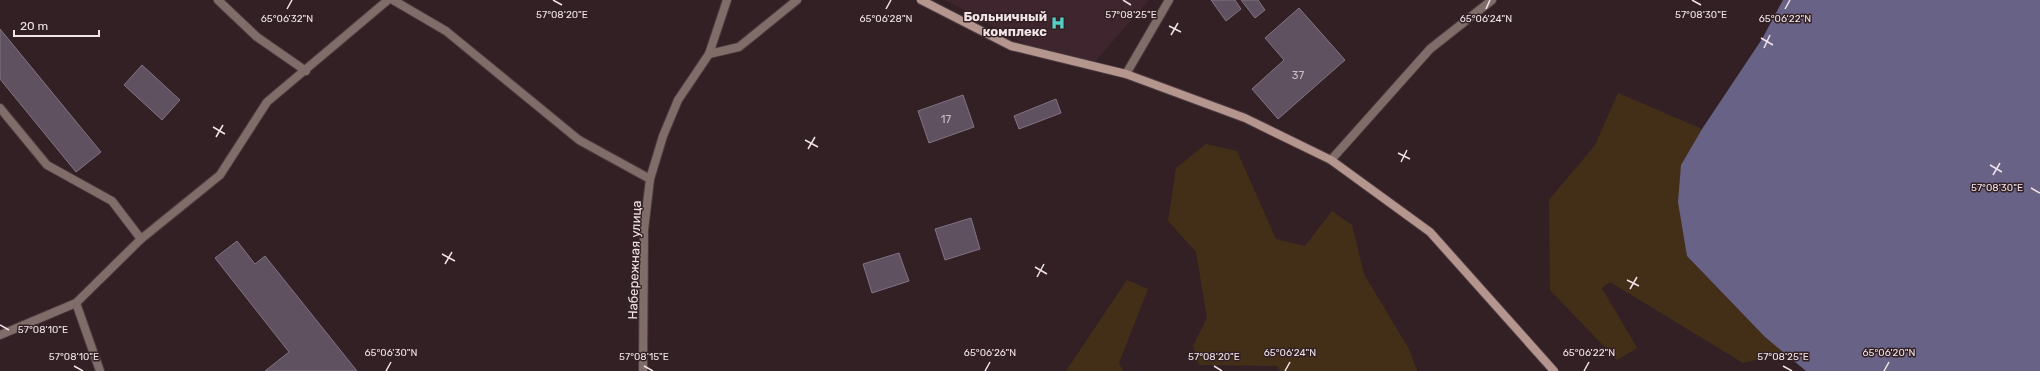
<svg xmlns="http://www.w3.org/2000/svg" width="2040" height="371" viewBox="0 0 2040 371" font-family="Rubik,sans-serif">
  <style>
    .built { fill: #3f262e }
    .green { fill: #432f18 }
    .water { fill: #686386 }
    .building { fill: #5f515f; stroke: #827382 }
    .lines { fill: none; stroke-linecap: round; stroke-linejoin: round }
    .lane-casing { stroke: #4d3b40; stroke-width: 10 }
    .street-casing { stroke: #4d3b40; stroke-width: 10 }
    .secondary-casing { stroke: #4d3b40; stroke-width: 10 }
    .lane { stroke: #806d69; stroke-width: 8 }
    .street { stroke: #806d69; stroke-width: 8 }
    .secondary { stroke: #b4968f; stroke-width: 8 }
    .ticks { fill: none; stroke: #f1e4e7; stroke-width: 1.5 }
    .labels { text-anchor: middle; stroke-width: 3; stroke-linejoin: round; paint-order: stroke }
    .number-label { font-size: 11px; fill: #ccbfc5 }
    .poi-label { font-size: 13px; font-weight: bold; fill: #f1e4e7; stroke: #322025; text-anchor: end }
    .street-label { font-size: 13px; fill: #f1e4e7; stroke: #322025 }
    .ticks-label { font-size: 10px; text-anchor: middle; fill: #f1e4e7; stroke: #322025; stroke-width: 3; stroke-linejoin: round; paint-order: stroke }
  </style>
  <rect width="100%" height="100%" fill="#322025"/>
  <!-- built -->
  <polygon class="built" points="945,0 1149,0 1093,64 1029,46"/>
  <!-- green -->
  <g class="green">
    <polygon points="1618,93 1702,129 1681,165 1687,256 1765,337 1785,353 1743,363 1610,282 1602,288 1637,348 1617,360 1550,290 1549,200 1595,145"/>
    <polygon points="1206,144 1237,151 1276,239 1305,246 1332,211 1352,225 1364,274 1409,349 1417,371 1280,371 1277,366 1199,365 1193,346 1207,318 1196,252 1168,221 1176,168"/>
    <polygon points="1127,280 1148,289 1119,363 1123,371 1066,371"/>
  </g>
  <!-- water -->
  <polygon class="water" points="1783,0 2040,0 2040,371 1806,371 1765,337 1687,256 1678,202 1681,165 1702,129 1762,39"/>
  <!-- building -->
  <g class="building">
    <polygon points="1211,0 1235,0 1241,9 1226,21"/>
    <polygon points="1241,0 1258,0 1265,10 1255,18"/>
    <polygon points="1299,8 1345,60 1278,119 1252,89 1284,60 1265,38"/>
    <polygon points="0,29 101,152 76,172 0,79"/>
    <polygon points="142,65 180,100 162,120 124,85"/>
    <polygon points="963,95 974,127 929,143 918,111"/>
    <polygon points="1056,99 1061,113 1019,129 1014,116"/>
    <polygon points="971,218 980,249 945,260 935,229"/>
    <polygon points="237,241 255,264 265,256 357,371 265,371 289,352 215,258"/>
    <polygon points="899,253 909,281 872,293 863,264"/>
  </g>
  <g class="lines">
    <defs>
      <polyline id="lane" points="76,303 100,371"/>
      <g id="street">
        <polyline points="218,0 257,37 306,71"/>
        <polyline points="393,0 446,31 579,140 650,179"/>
        <polyline points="709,54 739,47 797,0"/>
        <polyline points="1126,74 1169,0"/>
        <polyline points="0,108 47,165 112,201 141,239"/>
        <polyline points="1331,160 1430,49 1492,0"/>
        <polyline points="0,335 76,303 141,239 220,175 267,102 388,0"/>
        <polyline points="643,371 644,230 650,179 663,136 678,100 709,54 727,0"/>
      </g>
      <polyline id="secondary" points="921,0 1011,46 1126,74 1245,118 1331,160 1430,232 1554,371"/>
    </defs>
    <!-- lane casing -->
    <use href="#lane" class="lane-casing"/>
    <!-- street casing -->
    <use href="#street" class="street-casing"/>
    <!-- secondary casing -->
    <use href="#secondary" class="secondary-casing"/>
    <!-- lane -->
    <use href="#lane" class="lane"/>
    <!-- street -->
    <use href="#street" class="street"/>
    <!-- secondary -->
    <use href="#secondary" class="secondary"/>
  </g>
  <!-- ticks -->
  <path class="ticks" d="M553,0L562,5M1123,0L1131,5M1692,0L1701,5M287,9L292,0M886,9L891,0M1486,9L1490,0M1785,9L1790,0M1169,26L1181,32M1171,35L1178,23M1761,38L1773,45M1764,48L1770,35M213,127L225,134M216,137L223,125M805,140L818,147M808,149L815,137M1398,153L1410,159M1401,162L1407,150M1990,165L2002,172M1993,175L2000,163M2031,188L2040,193M442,254L455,261M445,264L452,252M1035,267L1047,274M1037,277L1044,264M1627,280L1639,286M1630,289L1637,277M0,325L9,330M74,366L83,371M644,366L653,371M1214,366L1222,371M1783,366L1792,371M386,371L391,362M985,371L990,362M1285,371L1290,362M1584,371L1589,362M1884,371L1889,362"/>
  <!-- icons -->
  <defs>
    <symbol id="hospital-bare" viewBox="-9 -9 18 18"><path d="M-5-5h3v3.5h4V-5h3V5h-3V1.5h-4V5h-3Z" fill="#55cec5" stroke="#322025" stroke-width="2.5" paint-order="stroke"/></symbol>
  </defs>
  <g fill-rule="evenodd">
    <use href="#hospital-bare" x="1048" y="13" width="20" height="20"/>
  </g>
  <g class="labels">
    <!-- number labels -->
    <g class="number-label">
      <text x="1298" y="79">37</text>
      <text x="946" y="123">17</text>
    </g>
    <!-- poi labels -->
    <g class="poi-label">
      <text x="1047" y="21">Больничный<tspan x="1047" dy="15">комплекс</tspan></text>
    </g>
    <!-- street labels -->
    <g class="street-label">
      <text transform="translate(634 260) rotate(-88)" y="5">Набережная улица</text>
    </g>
  </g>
  <g class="ticks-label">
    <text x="562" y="18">57°08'20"E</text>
    <text x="1131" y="18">57°08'25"E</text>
    <text x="1701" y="18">57°08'30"E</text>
    <text x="287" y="22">65°06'32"N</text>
    <text x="886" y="22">65°06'28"N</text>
    <text x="1486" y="22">65°06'24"N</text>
    <text x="1785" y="22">65°06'22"N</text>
    <text x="1997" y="191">57°08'30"E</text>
    <text x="43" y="333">57°08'10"E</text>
    <text x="391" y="356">65°06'30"N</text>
    <text x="990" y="356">65°06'26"N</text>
    <text x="1290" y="356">65°06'24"N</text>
    <text x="1589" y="356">65°06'22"N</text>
    <text x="1889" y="356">65°06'20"N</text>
    <text x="74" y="360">57°08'10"E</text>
    <text x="644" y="360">57°08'15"E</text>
    <text x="1214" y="360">57°08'20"E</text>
    <text x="1783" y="360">57°08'25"E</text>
  </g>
  <!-- scale -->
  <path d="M14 30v6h85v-6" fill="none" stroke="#f1e4e7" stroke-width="2"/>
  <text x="20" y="30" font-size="12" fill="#f1e4e7" stroke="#322025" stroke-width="3" paint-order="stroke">20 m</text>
</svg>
